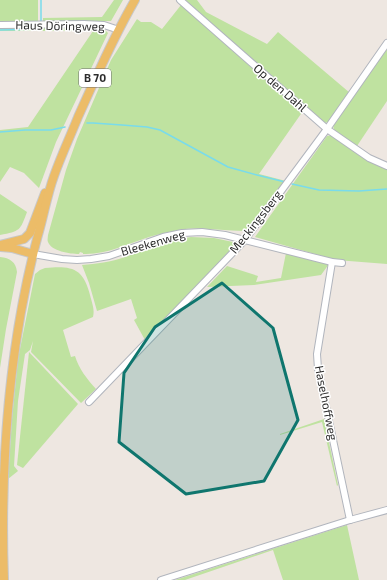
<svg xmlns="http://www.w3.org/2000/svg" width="387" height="580" viewBox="0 0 387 580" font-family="'Exo 2',sans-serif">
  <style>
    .green { fill: #bfe2a0 }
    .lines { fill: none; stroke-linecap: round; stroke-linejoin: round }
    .stream { stroke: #79dbeb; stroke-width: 1.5 }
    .minor-casing { stroke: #b1b5bd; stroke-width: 8 }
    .major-casing { stroke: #c8c8c8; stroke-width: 10 }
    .minor { stroke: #fff; stroke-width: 6 }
    .major { stroke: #ecbc68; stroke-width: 8 }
    .marked { fill: #0f766e; fill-opacity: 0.2; stroke: #0f766e; stroke-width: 3; stroke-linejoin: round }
    .labels { text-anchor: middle; stroke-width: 3; stroke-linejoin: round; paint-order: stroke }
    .shield { fill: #fff; stroke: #6c6c6c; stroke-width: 1 }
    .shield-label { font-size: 11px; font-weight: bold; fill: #2d2d2d }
    .street-label { font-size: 12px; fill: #2d2d2d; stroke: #fff }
  </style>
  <rect width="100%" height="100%" fill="#eee7e1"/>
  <!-- green -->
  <g class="green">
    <polygon points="0,0 38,0 38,21 0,22"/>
    <polygon points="114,0 123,0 111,21 43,21 43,18 102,17"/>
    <polygon points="185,0 197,0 206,12 267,44 278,32 350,93 329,122 324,123"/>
    <path d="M181,5L303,111L259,174L286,181L250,231C226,232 202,226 179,230C169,232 158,234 149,237C127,244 106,255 83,254V253L80,252L79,254C70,254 51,251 48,242C47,240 48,237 48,235L66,170L77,139L111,60L137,19L141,22H151L162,29Z"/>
    <polygon points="92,27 104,29 108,33 56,142 39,188 24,173 10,167 0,182 0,130 28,127 93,31 0,31 0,28"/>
    <polygon points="387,45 387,101 357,146 334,130 333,125"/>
    <polygon points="332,135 369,161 387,169 387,264 336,260 255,237 327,136"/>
    <path d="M0,194L27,212C20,231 20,231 0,235Z"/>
    <path d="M191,237L214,238L233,242L234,245V248L145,340L134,320L137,318L131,299L97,311L89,283L82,265C96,264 111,262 125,257C148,249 166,241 191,237Z"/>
    <polygon points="286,253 329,264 321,275 254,285 207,287 227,266 258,276 256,282 281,278"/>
    <path d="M0,257C10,258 16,262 17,272L6,329L0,368Z"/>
    <path d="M45,268C71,266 83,267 90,295C92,303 95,310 93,317L63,330L71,357L75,356C79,369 87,379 96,389L81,403L31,352L33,341L30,350L25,354L18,401L14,466L18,471L8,479L12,419L18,359L35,274L40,270Z"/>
    <polygon points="29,352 78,404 23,468 17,465"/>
    <polygon points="324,419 338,485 337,486 322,422 280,435 280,434"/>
    <polygon points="347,525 359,580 283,580 273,550 185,580 175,580"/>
  </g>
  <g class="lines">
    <!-- stream -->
    <g class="stream">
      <polyline points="41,21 41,0"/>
      <polyline points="0,30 40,29"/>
      <polyline points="87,123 93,123 122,125 147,127 160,130 228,167 257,175 285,182"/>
      <polyline points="0,132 25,130 51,130 65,127"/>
      <polyline points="292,184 319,190 359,191 387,189"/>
    </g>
    <defs>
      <g id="minor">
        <polyline points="180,0 327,129 369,158 387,166"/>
        <polyline points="0,25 84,24 104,25 119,30"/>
        <polyline points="33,254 62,259 77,260 91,259 109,256 163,237 182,233 202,232 225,235 332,262 342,263"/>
        <polyline points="332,262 317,354 318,369 350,520"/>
        <polyline points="89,402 244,241 327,129 387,43"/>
        <polyline points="161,580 350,520 387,510"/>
      </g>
      <g id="major">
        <polyline points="0,245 24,239 30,233 45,193"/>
        <polyline points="1,247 12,248 33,254"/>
        <path d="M4,580C0,463 8,348 38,235C44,215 47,195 54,176C61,156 70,137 78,117C96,77 113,38 135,0"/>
      </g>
    </defs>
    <!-- minor casing -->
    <use href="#minor" class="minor-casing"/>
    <!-- major casing -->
    <use href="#major" class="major-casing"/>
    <!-- minor -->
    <use href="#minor" class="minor"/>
    <!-- major -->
    <use href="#major" class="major"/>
  </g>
  <!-- marked area -->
  <path class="marked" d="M222,283L273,328L298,420L264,481L186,494L119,442L124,373L155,327Z"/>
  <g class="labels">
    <!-- shield labels -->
    <rect class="shield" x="79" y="69" width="32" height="18" rx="3"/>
    <g class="shield-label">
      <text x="95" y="82">B 70</text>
    </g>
    <!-- street labels -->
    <g class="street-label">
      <text transform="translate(60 26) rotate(1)" y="4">Haus Döringweg</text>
      <text transform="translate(280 88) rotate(41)" y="4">Op den Dahl</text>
      <text transform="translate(256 222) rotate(-52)" y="4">Meckingsberg</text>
      <text transform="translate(153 243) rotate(-16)" y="4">Bleekenweg</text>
      <text transform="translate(326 403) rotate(79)" y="4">Haselhoffweg</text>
    </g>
  </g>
</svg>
